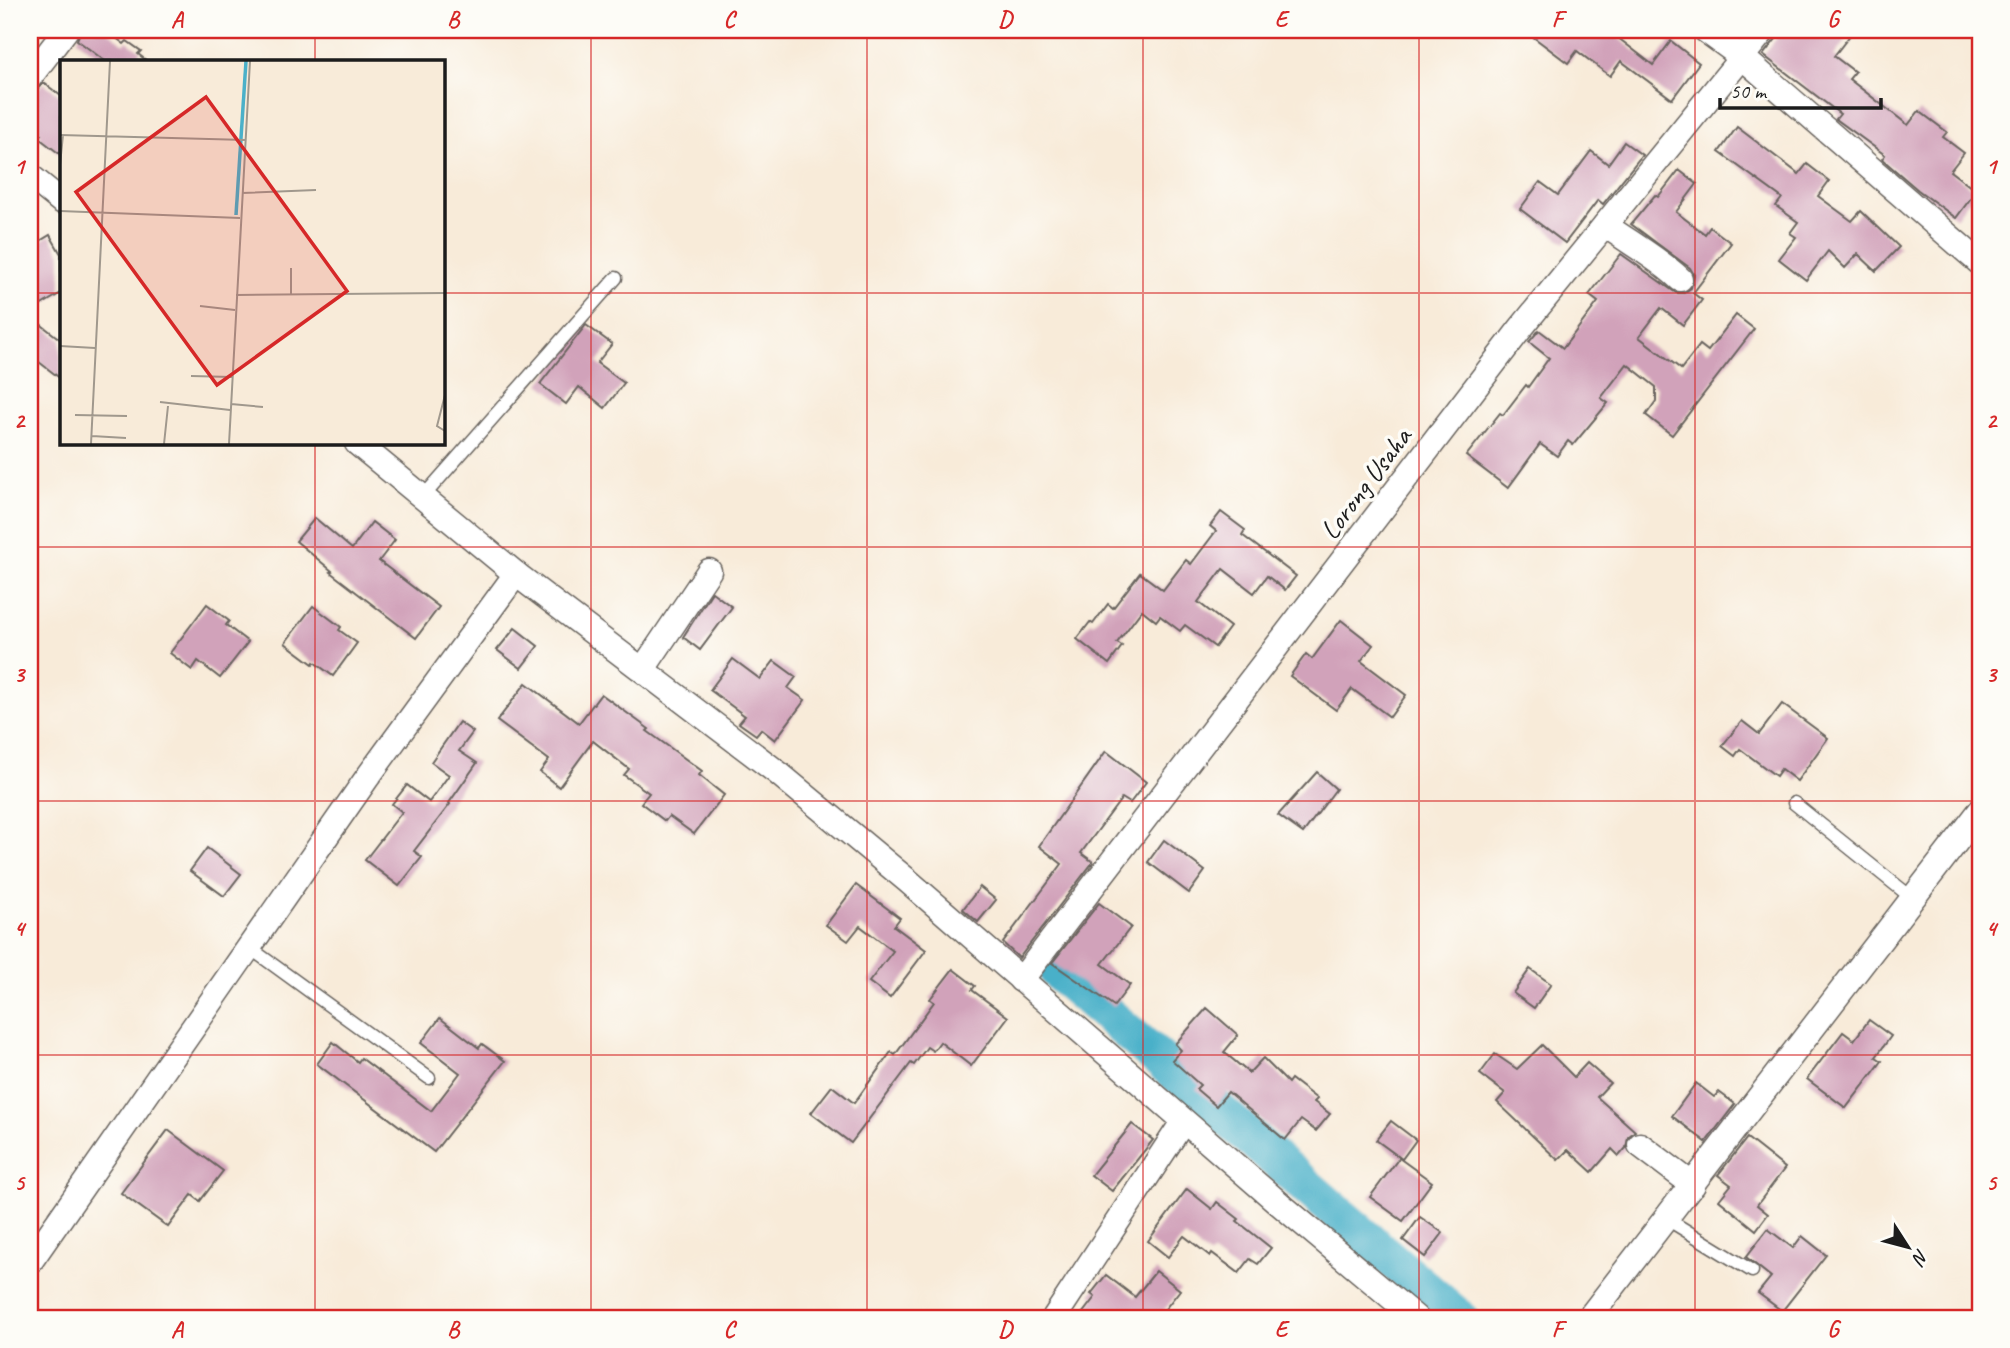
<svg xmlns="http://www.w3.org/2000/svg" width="2010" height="1348" viewBox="0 0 2010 1348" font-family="Caveat,sans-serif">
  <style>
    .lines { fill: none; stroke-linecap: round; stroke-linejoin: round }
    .river { stroke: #4ab0c9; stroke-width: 38 }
    .building { fill: #d1a2ba }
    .service-casing { stroke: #69645e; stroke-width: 15 }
    .minor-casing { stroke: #69645e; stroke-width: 27 }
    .service { stroke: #fff; stroke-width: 12 }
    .minor { stroke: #fff; stroke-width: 24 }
    .grid { fill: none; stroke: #d62828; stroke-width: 2; stroke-opacity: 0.55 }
    .labels { text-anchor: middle; stroke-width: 7; stroke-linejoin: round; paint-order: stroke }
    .street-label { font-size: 28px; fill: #1c1c1c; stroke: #fdfcf7 }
    .inset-river { fill: none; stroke: #4ab0c9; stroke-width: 3.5 }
    .inset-road { fill: none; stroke: #a0988d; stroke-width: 2 }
    .view { fill: #d62828; fill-opacity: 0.15; stroke: #d62828; stroke-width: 3.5 }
    .inset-edge { fill: none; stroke: #1c1c1c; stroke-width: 3.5 }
    .neatline { fill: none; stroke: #d62828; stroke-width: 2.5 }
    .grid-label { font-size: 23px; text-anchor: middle; font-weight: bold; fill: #d62828 }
  </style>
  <rect width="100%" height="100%" fill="#fdfcf7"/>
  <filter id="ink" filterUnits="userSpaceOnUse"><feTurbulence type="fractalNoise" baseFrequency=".0143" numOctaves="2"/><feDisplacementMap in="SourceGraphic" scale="14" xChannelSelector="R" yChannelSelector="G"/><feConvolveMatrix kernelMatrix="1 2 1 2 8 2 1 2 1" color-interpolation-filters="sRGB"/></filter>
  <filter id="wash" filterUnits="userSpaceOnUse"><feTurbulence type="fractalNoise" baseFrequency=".00686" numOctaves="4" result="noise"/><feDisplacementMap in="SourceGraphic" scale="28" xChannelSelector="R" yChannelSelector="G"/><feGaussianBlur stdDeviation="1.57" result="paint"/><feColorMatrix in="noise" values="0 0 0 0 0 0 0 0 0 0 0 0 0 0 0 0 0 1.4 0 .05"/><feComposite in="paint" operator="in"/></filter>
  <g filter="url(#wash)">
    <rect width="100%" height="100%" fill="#f8ebd9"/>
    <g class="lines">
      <!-- river -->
      <polyline class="river" points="1058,972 1459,1318"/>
    </g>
    <g id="blocks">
      <!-- building -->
      <g class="building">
        <polygon points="81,30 106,30 124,44 127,41 141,51 138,54 147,61 105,61 77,40"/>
        <polygon points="1524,30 1608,30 1653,65 1671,41 1699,63 1672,99 1621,61 1610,76 1577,51 1568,63"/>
        <polygon points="1779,30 1854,30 1834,56 1855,72 1849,79 1908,125 1919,111 1947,132 1943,137 1964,153 1950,171 1976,191 1956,218 1918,190 1882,159 1885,155 1836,119 1840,114 1763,55 1776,39"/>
        <polygon points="44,83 61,96 61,155 39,138 41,135 30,126 30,95"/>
        <polygon points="1737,127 1799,174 1807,164 1829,181 1818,196 1852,221 1861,211 1899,247 1876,271 1858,254 1845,268 1828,251 1806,280 1779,259 1796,237 1790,233 1798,222 1776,206 1782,198 1719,152"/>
        <polygon points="1624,142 1642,155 1603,204 1598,200 1565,243 1520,209 1540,182 1558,195 1591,151 1608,164"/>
        <polygon points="1679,170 1697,184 1676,212 1705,234 1710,227 1731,243 1693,293 1702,300 1683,325 1661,308 1639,337 1681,369 1700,345 1708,351 1736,315 1754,329 1672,435 1646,415 1656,401 1656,387 1627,364 1601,398 1608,403 1573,445 1568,441 1557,456 1540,444 1508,488 1466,456 1500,413 1503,415 1526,385 1528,387 1549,358 1529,342 1539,330 1563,348 1598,302 1589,295 1621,254 1676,293 1684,293 1691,288 1694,275 1690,268 1631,224 1655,195 1658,197"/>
        <polygon points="50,235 61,254 61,293 30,312 30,247"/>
        <polygon points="30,316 61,340 61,379 30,355"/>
        <polygon points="586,325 612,344 597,363 624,383 605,408 579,387 566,404 540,384"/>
        <polygon points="1221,512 1245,530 1242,535 1296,576 1285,590 1267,576 1254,593 1223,569 1198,602 1230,627 1215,647 1185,625 1180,631 1160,616 1156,621 1142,610 1117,643 1122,646 1109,664 1077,639 1090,622 1093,624 1108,604 1113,608 1140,573 1163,590 1186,560 1191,564 1216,531 1210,526"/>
        <polygon points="315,518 352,549 372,522 395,540 379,561 439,607 416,638 330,572 332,571 296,541"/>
        <polygon points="712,592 732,607 700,650 683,637"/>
        <polygon points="207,604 229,621 226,625 248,642 220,678 198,661 192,670 170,653"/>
        <polygon points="313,606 341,627 339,630 357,643 333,676 314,662 313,664 285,643"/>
        <polygon points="1341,620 1373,645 1361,661 1406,695 1390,717 1352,689 1336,710 1290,676 1306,654 1312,659"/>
        <polygon points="515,628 538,646 521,668 497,650"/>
        <polygon points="733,659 760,679 774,661 796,677 788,688 805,700 775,740 761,729 756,735 739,723 745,716 710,690"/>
        <polygon points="526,683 579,723 601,694 649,729 647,731 702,771 699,775 724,795 694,834 669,816 665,821 641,803 649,793 624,775 629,769 593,741 559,787 540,772 549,760 497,721"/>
        <polygon points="1782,704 1828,738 1797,781 1781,769 1776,776 1740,749 1735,756 1722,746 1742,721 1759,734"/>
        <polygon points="459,722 473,732 459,751 477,763 449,803 450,804 414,851 422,857 399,886 365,860 402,812 392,804 407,785 429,802 449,775 431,762"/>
        <polygon points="1106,751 1146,782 1130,803 1122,798 1081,853 1093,862 1019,958 1003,943 1062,864 1039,846"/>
        <polygon points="1317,772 1336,789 1303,833 1278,815"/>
        <polygon points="1164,840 1205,871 1189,893 1148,862"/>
        <polygon points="207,848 241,874 224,896 190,871"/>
        <polygon points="856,885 900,918 894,926 926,950 890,998 869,982 893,951 860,926 848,941 826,925"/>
        <polygon points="980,887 996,900 978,922 963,909"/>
        <polygon points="1099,903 1131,927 1102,964 1130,985 1114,1006 1052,963"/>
        <polygon points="953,969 975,986 972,990 1008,1017 971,1066 940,1042 933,1051 927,1047 914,1065 911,1063 851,1143 811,1113 832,1086 854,1103 891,1052 895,1055 934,1002 930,999"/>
        <polygon points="1530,969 1551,984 1534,1008 1513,993"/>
        <polygon points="1207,1008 1238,1035 1224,1052 1249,1073 1263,1058 1288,1083 1291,1079 1317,1099 1314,1102 1330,1114 1316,1131 1301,1120 1285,1140 1228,1092 1216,1106 1196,1089 1200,1085 1172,1060 1181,1050 1175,1044"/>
        <polygon points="440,1018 479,1048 482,1044 505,1061 434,1152 317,1064 333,1042 358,1062 361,1058 431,1111 460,1073 421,1043"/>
        <polygon points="1869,1020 1891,1036 1876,1057 1882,1061 1846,1108 1807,1079 1843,1032 1854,1040"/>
        <polygon points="1542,1045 1574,1077 1587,1063 1610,1083 1597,1097 1635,1131 1628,1137 1626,1148 1619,1156 1612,1149 1592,1172 1568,1150 1558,1160 1497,1102 1505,1093 1480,1074 1495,1054 1517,1069"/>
        <polygon points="1696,1083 1714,1097 1719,1092 1735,1104 1706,1142 1672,1116"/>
        <polygon points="1391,1121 1416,1140 1402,1159 1376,1140"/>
        <polygon points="1132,1124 1153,1140 1112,1191 1091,1175"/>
        <polygon points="168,1130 223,1171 200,1201 192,1195 168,1227 121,1193"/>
        <polygon points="1747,1138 1785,1168 1757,1205 1768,1214 1756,1230 1719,1200 1731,1185 1718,1175"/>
        <polygon points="1399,1158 1432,1182 1403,1221 1370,1197"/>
        <polygon points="1187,1189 1212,1209 1217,1202 1239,1219 1237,1221 1271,1248 1258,1264 1250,1259 1239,1273 1212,1253 1210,1256 1184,1236 1168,1257 1148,1241"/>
        <polygon points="1420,1217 1443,1233 1425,1257 1403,1240"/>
        <polygon points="1768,1229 1793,1248 1802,1236 1826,1255 1782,1311 1758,1293 1771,1277 1746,1257"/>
        <polygon points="1156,1271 1180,1290 1158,1318 1079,1318 1095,1297 1091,1294 1106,1275 1135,1297"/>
      </g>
    </g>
  </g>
  <g filter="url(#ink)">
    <use href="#blocks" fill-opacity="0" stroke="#69645e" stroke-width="2"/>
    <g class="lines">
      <defs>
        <g id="service">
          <polyline points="422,498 616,278"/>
          <polyline points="1794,803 1912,898"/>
          <polyline points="250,948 429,1078"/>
          <polyline points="1667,1219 1752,1271"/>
        </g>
        <g id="minor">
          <polyline points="1705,30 1742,57 1980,263"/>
          <polyline points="30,77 66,30"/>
          <polyline points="30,176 61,201"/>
          <path d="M1605,225C1630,243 1658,258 1680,279"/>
          <polyline points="357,443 516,574 778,773 908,881 1281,1205 1416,1318"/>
          <polyline points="643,669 709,571"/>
          <polyline points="1021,980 1521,328 1764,30"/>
          <polyline points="1640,1145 1693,1185"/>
          <polyline points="30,1262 367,778 516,574"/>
          <polyline points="1054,1318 1183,1122"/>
          <polyline points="1589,1318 1980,811"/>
        </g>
      </defs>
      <!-- service casing -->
      <use href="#service" class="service-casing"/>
      <!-- minor casing -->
      <use href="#minor" class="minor-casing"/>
      <!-- service -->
      <use href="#service" class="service"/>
      <!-- minor -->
      <use href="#minor" class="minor"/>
    </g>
  </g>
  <!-- grid -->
  <path class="grid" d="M315,30V61M591,30V1318M867,30V1318M1143,30V1318M1419,30V1318M1695,30V1318M30,293H61M443,293H1980M315,443V1318M30,547H1980M30,801H1980M30,1055H1980"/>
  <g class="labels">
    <!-- street labels -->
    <g class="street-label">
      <text transform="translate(1365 483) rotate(-53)" y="10">Lorong Usaha</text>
    </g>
  </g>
  <!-- overview -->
  <g transform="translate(60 60)">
    <rect width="385" height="385" fill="#f8ebd9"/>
    <path class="inset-river" d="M176,155L186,1"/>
    <path class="inset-road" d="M0,75L186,80M0,105L3,75M182,133L256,130M0,151L180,158M231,208V235M176,235L385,233M140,246L175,250M0,286L35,288M131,316L172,317M385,335L377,366L385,371M100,342L170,350M171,344L203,347M15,355L67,356M32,376L66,378M31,384L50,1M104,384L108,346M169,384L190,1"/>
    <path class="view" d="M146,37L287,231L157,325L16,132Z"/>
    <rect width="385" height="385" class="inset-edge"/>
  </g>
  <!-- margin -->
  <rect width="2010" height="1348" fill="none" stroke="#fdfcf7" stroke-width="77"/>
  <!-- north arrow -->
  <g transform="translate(1908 1247) rotate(126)" stroke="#fdfcf7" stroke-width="5" paint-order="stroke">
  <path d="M0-5L12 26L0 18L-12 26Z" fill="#1c1c1c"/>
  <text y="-10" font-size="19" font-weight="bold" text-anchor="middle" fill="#1c1c1c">N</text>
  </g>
  <!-- scale -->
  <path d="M1720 98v10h161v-10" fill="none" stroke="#1c1c1c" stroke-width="3.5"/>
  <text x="1730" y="98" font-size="21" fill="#1c1c1c" stroke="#fdfcf7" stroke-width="5" paint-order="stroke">50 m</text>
  <rect x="38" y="38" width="1934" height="1272" class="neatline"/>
  <g class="grid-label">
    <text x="177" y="27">A</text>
    <text x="453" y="27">B</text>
    <text x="729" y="27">C</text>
    <text x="1005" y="27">D</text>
    <text x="1281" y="27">E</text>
    <text x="1557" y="27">F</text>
    <text x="1833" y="27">G</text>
    <text x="19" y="174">1</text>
    <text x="1991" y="174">1</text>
    <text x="19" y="428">2</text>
    <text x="1991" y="428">2</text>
    <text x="19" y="682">3</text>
    <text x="1991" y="682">3</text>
    <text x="19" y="936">4</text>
    <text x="1991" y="936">4</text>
    <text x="19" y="1190">5</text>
    <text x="1991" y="1190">5</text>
    <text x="177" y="1337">A</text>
    <text x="453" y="1337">B</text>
    <text x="729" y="1337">C</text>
    <text x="1005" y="1337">D</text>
    <text x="1281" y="1337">E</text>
    <text x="1557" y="1337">F</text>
    <text x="1833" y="1337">G</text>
  </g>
</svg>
